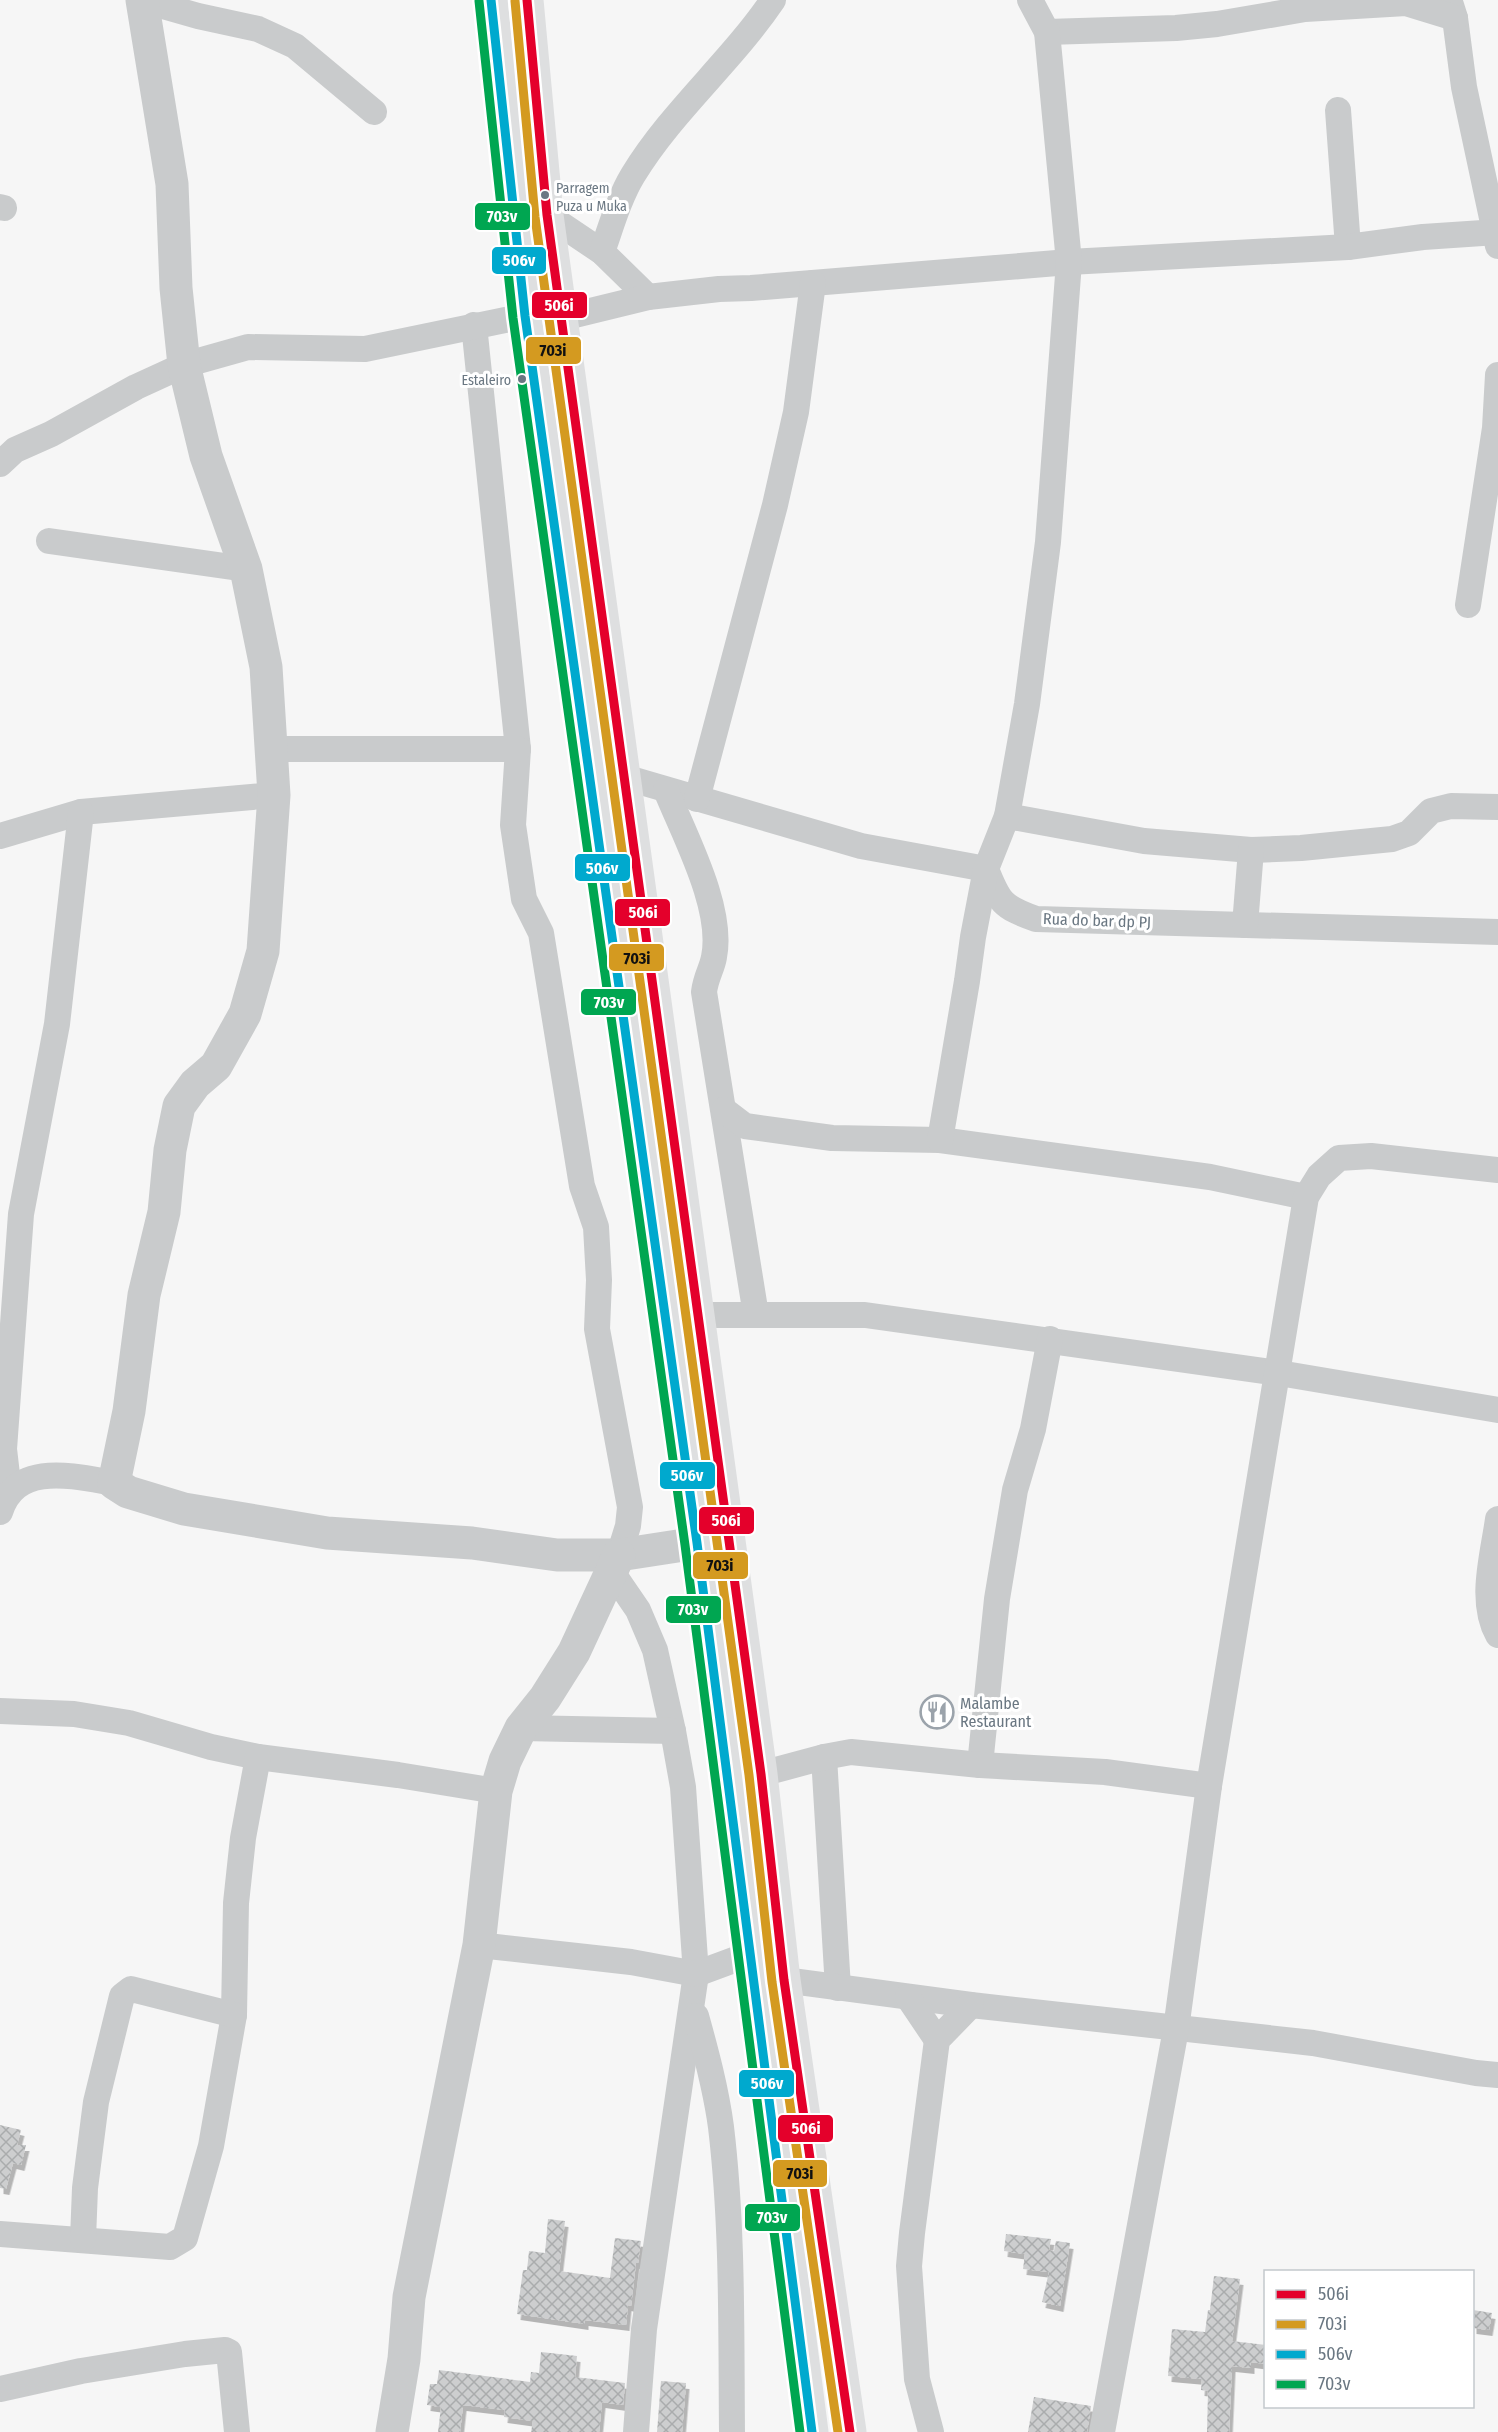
<svg xmlns="http://www.w3.org/2000/svg" width="1498" height="2432" viewBox="0 0 1498 2432" font-family="'Fira Sans Condensed',sans-serif">
  <style>
    .building { fill: url(#building-cross-hatch); filter: url(#shadow) }
    .lines { fill: none; stroke-linecap: round; stroke-linejoin: round }
    .minor { stroke: #c9cbcc; stroke-width: 26 }
    .tertiary { stroke: #c9cbcc; stroke-width: 33 }
    .primary { stroke: #dedfe0; stroke-width: 33 }
    .bus-1-casing { stroke: #fff; stroke-width: 14 }
    .bus-2-casing { stroke: #fff; stroke-width: 14 }
    .bus-3-casing { stroke: #fff; stroke-width: 14 }
    .bus-4-casing { stroke: #fff; stroke-width: 14 }
    .bus-1 { stroke: #e4002b; stroke-width: 9 }
    .bus-2 { stroke: #d49a20; stroke-width: 9 }
    .bus-3 { stroke: #00a9ce; stroke-width: 9 }
    .bus-4 { stroke: #00a651; stroke-width: 9 }
    .bus-dot { fill: #6a7782; stroke: #fff; stroke-width: 2 }
    .labels { text-anchor: middle; stroke-width: 6; stroke-linejoin: round; paint-order: stroke }
    .bus-label { font-size: 14px; fill: #6a7782; stroke: #fff; text-anchor: start }
    .street-label { font-size: 16px; fill: #6a7782; stroke: #fff }
    .poi-label { font-size: 16px; fill: #6a7782; stroke: #fff; text-anchor: start }
    .line-badge { stroke: #fff; stroke-width: 2 }
    .badge-label { font-size: 16px; text-anchor: middle; font-weight: bold; fill: #fff }
    .pale-badge-label { font-size: 16px; text-anchor: middle; font-weight: bold; fill: #111 }
  </style>
  <defs>
    <pattern id="building-cross-hatch" width="8" height="8" patternUnits="userSpaceOnUse" patternTransform="scale(1.5)"><rect width="8" height="8" fill="#cdcecf"/><path d="M0 0l8 8M0 8l8-8" fill="none" stroke="#aaacad"/></pattern>
    <filter id="shadow"><feDropShadow dx="3.5" dy="6" stdDeviation="0" flood-color="#0004"/></filter>
  </defs>
  <rect width="100%" height="100%" fill="#f6f6f6"/>
  <!-- building -->
  <g class="building">
    <polygon points="0,2125 21,2130 17,2145 26,2145 21,2165 13,2163 6,2189 0,2188"/>
    <polygon points="548,2219 565,2221 559,2271 610,2278 615,2238 641,2241 638,2263 636,2263 631,2306 628,2305 626,2325 585,2320 585,2324 517,2314 523,2270 527,2270 529,2251 545,2253"/>
    <polygon points="1006,2234 1051,2239 1049,2250 1054,2251 1056,2241 1070,2243 1060,2306 1042,2302 1049,2272 1023,2269 1025,2254 1004,2251"/>
    <polygon points="1214,2276 1240,2279 1232,2341 1266,2345 1266,2364 1251,2362 1251,2368 1232,2366 1229,2432 1207,2432 1208,2391 1201,2390 1202,2379 1168,2376 1172,2329 1205,2332 1208,2310 1210,2310"/>
    <polygon points="1473,2310 1492,2313 1489,2330 1473,2328"/>
    <polygon points="541,2352 577,2356 575,2377 625,2383 623,2405 602,2402 599,2432 531,2432 533,2421 504,2417 505,2410 463,2405 460,2432 438,2432 441,2407 427,2405 430,2384 437,2384 439,2370 530,2382 531,2372 539,2373"/>
    <polygon points="661,2381 686,2383 682,2432 657,2432"/>
    <polygon points="1034,2397 1091,2406 1087,2432 1028,2432"/>
  </g>
  <g class="lines">
    <!-- minor -->
    <g class="minor">
      <polyline points="142,0 198,16 258,29 295,46 374,112"/>
      <polyline points="1450,2 1455,18 1464,87 1498,246"/>
      <polyline points="1047,32 1176,28 1217,24 1305,9 1406,3 1455,18"/>
      <polyline points="1338,110 1348,247"/>
      <polyline points="0,207 4,208"/>
      <polyline points="547,215 602,252 648,297"/>
      <path d="M602,252C611,227 619,198 633,175C672,111 731,62 773,0"/>
      <polyline points="562,318 648,297 719,289 751,288 1069,262 1348,247 1423,237 1498,232"/>
      <polyline points="474,325 518,749 513,825 524,899 541,933 582,1186 596,1227 599,1280 597,1329 630,1507 628,1526 619,1555"/>
      <polyline points="0,464 15,450 51,434 136,387 184,365 248,347 365,349 525,316"/>
      <polyline points="49,541 246,569"/>
      <polyline points="1468,605 1495,428 1498,375"/>
      <polyline points="272,749 518,749"/>
      <path d="M624,777L861,846L986,869C999,902 1002,907 1036,919L1498,932"/>
      <path d="M666,790C684,835 724,908 714,957C712,969 706,976 704,992L756,1315"/>
      <polyline points="697,799 775,505 796,412 813,283"/>
      <polyline points="1007,816 1144,841 1251,850 1301,848 1392,839 1409,833 1431,811 1451,806 1498,807"/>
      <polyline points="0,836 81,812 274,795"/>
      <polyline points="1245,925 1251,850"/>
      <polyline points="724,1110 745,1126 832,1138 940,1140 1210,1177 1306,1197"/>
      <polyline points="940,1140 967,981 973,937 986,869 1007,816 1027,704 1048,542 1069,262 1047,32 1030,0"/>
      <polyline points="696,1315 865,1315 1279,1373 1498,1410"/>
      <polyline points="9,1492 4,1449 21,1214 57,1024 81,812"/>
      <path d="M0,1512C16,1461 73,1476 114,1483"/>
      <path d="M1498,1519C1493,1556 1479,1601 1498,1635"/>
      <polyline points="612,1572 638,1610 655,1650 673,1731 683,1787 696,1974 644,2329 636,2432"/>
      <polyline points="0,1711 74,1714 129,1723 211,1747 258,1757 398,1775 496,1791"/>
      <polyline points="521,1728 673,1731"/>
      <polyline points="824,1757 838,1988"/>
      <polyline points="980,1765 997,1599 1015,1490 1033,1429 1050,1339"/>
      <polyline points="761,1774 824,1757 851,1752 980,1765 1105,1772 1209,1786"/>
      <polyline points="479,1945 631,1962 696,1974 750,1954"/>
      <polyline points="784,1980 971,2005 1313,2043 1476,2073 1498,2075"/>
      <polyline points="908,1997 937,2040"/>
      <path d="M696,2016C706,2052 716,2089 721,2127C733,2228 731,2330 732,2432"/>
      <polyline points="0,2234 170,2247 185,2238 211,2146 234,2015 236,1903 243,1838 258,1757"/>
      <polyline points="83,2239 85,2188 96,2102 122,1996 131,1989 234,2015"/>
      <polyline points="0,2389 81,2371 185,2354 225,2350 229,2352 237,2432"/>
      <polyline points="931,2432 917,2379 909,2266 912,2233 937,2040 971,2005"/>
      <polyline points="1102,2432 1176,2029 1209,1786 1306,1197 1319,1176 1339,1158 1371,1156 1498,1170"/>
    </g>
    <!-- tertiary -->
    <g class="tertiary">
      <polyline points="142,0 172,184 176,288 184,365 206,456 246,569 266,667 274,795 263,951 245,1014 216,1066 195,1084 179,1106 170,1150 164,1212 144,1295 129,1411 114,1483 128,1492 184,1509 327,1533 472,1543 557,1555 619,1555 697,1543"/>
      <polyline points="392,2432 404,2359 409,2297 479,1945 496,1791 505,1761 521,1728 545,1698 574,1652 619,1555"/>
    </g>
    <!-- primary -->
    <g class="primary">
      <polyline points="491,0 525,316 697,1543 812,2432"/>
      <polyline points="527,0 547,215 761,1774 784,1980 850,2432"/>
    </g>
    <defs>
      <polyline id="bus-1" points="527,0 547,215 761,1774 784,1980 850,2432"/>
      <polyline id="bus-2" points="515,1 535,217 749,1775 772,1982 838,2432"/>
      <polyline id="bus-3" points="491,0 525,316 697,1543 812,2432"/>
      <polyline id="bus-4" points="479,1 513,318 685,1545 800,2432"/>
    </defs>
    <!-- bus-1 casing -->
    <use href="#bus-1" class="bus-1-casing"/>
    <!-- bus-2 casing -->
    <use href="#bus-2" class="bus-2-casing"/>
    <!-- bus-3 casing -->
    <use href="#bus-3" class="bus-3-casing"/>
    <!-- bus-4 casing -->
    <use href="#bus-4" class="bus-4-casing"/>
    <!-- bus-1 -->
    <use href="#bus-1" class="bus-1"/>
    <!-- bus-2 -->
    <use href="#bus-2" class="bus-2"/>
    <!-- bus-3 -->
    <use href="#bus-3" class="bus-3"/>
    <!-- bus-4 -->
    <use href="#bus-4" class="bus-4"/>
  </g>
  <!-- icons -->
  <defs>
    <symbol id="restaurant-ring" viewBox="-11 -11 22 22"><circle r="9.5" fill="#fff" stroke="#9ba3ab" stroke-width="1.5"/><path d="M-5-6h1v4h1v-4h1v4h1v-4h1v5L-1.5 .5V6h-2V.5L-5-1ZM5-6V6H3V1.5H1.5Q1.5-4 5-6Z" fill="#9ba3ab"/></symbol>
  </defs>
  <g fill-rule="evenodd">
    <use href="#restaurant-ring" x="918" y="1693" width="38" height="38"/>
  </g>
  <!-- markers -->
  <g class="bus-dot">
    <circle cx="545" cy="195" r="5"/>
    <circle cx="522" cy="379" r="5"/>
  </g>
  <g class="labels">
    <!-- bus labels -->
    <g class="bus-label">
      <text x="556" y="193">Parragem<tspan x="556" dy="18">Puza u Muka</tspan></text>
      <text x="511" y="385" text-anchor="end">Estaleiro</text>
    </g>
    <!-- street labels -->
    <g class="street-label">
      <text transform="translate(1097 920) rotate(2)" y="6">Rua do bar dp PJ</text>
    </g>
    <!-- poi labels -->
    <g class="poi-label">
      <text x="960" y="1709">Malambe<tspan x="960" dy="18">Restaurant</tspan></text>
    </g>
  </g>
  <g class="line-badge">
    <rect x="474" y="202" width="57" height="29" rx="6" fill="#00a651"/>
    <rect x="491" y="246" width="56" height="29" rx="6" fill="#00a9ce"/>
    <rect x="531" y="291" width="57" height="28" rx="6" fill="#e4002b"/>
    <rect x="525" y="336" width="57" height="29" rx="6" fill="#d49a20"/>
    <rect x="574" y="853" width="57" height="29" rx="6" fill="#00a9ce"/>
    <rect x="614" y="898" width="57" height="29" rx="6" fill="#e4002b"/>
    <rect x="608" y="943" width="57" height="29" rx="6" fill="#d49a20"/>
    <rect x="580" y="988" width="57" height="28" rx="6" fill="#00a651"/>
    <rect x="659" y="1461" width="57" height="29" rx="6" fill="#00a9ce"/>
    <rect x="698" y="1506" width="57" height="29" rx="6" fill="#e4002b"/>
    <rect x="692" y="1551" width="57" height="29" rx="6" fill="#d49a20"/>
    <rect x="665" y="1595" width="57" height="29" rx="6" fill="#00a651"/>
    <rect x="738" y="2069" width="57" height="29" rx="6" fill="#00a9ce"/>
    <rect x="777" y="2114" width="57" height="29" rx="6" fill="#e4002b"/>
    <rect x="772" y="2159" width="56" height="29" rx="6" fill="#d49a20"/>
    <rect x="744" y="2203" width="57" height="29" rx="6" fill="#00a651"/>
  </g>
  <g class="badge-label">
    <text x="502" y="222">703v</text>
    <text x="519" y="266">506v</text>
    <text x="559" y="311">506i</text>
    <text x="602" y="874">506v</text>
    <text x="643" y="918">506i</text>
    <text x="609" y="1008">703v</text>
    <text x="687" y="1481">506v</text>
    <text x="726" y="1526">506i</text>
    <text x="693" y="1615">703v</text>
    <text x="767" y="2089">506v</text>
    <text x="806" y="2134">506i</text>
    <text x="772" y="2223">703v</text>
  </g>
  <g class="pale-badge-label">
    <text x="553" y="356">703i</text>
    <text x="637" y="964">703i</text>
    <text x="720" y="1571">703i</text>
    <text x="800" y="2179">703i</text>
  </g>
  <!-- legend -->
  <rect x="1264" y="2270" width="210" height="138" fill="#ffffff" stroke="#c3c9cd" stroke-width="1.5"/>
  <rect x="1276" y="2290" width="30" height="9" fill="#e4002b" stroke="#c3c9cd" stroke-width="1.5"/>
  <text x="1318" y="2300" font-size="18" fill="#6a7782">506i</text>
  <rect x="1276" y="2320" width="30" height="9" fill="#d49a20" stroke="#c3c9cd" stroke-width="1.5"/>
  <text x="1318" y="2330" font-size="18" fill="#6a7782">703i</text>
  <rect x="1276" y="2350" width="30" height="9" fill="#00a9ce" stroke="#c3c9cd" stroke-width="1.5"/>
  <text x="1318" y="2360" font-size="18" fill="#6a7782">506v</text>
  <rect x="1276" y="2380" width="30" height="9" fill="#00a651" stroke="#c3c9cd" stroke-width="1.5"/>
  <text x="1318" y="2390" font-size="18" fill="#6a7782">703v</text>
</svg>
